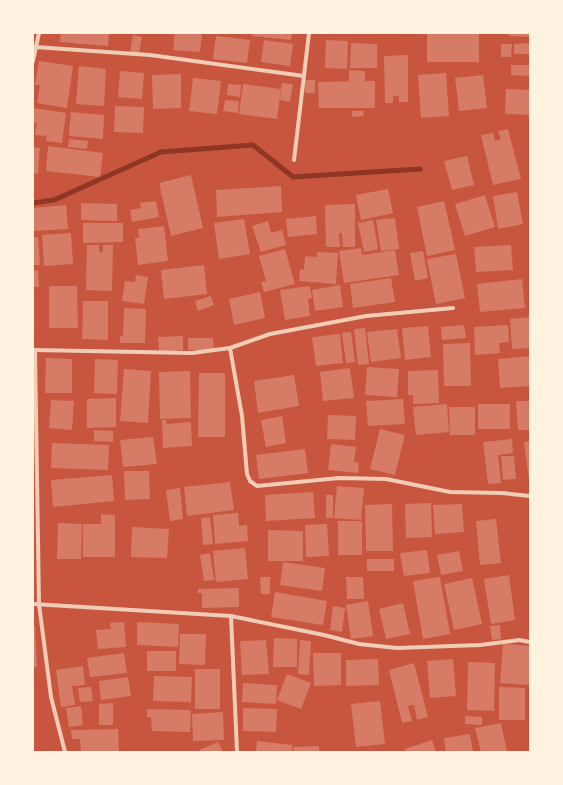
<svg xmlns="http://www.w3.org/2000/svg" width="563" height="785" viewBox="0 0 563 785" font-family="Montserrat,sans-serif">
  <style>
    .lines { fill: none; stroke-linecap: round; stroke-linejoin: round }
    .stream { stroke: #8f3625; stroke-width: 5 }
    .building { fill: #d67c66 }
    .minor { stroke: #f1ccb7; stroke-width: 4 }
  </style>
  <rect width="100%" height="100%" fill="#c8553d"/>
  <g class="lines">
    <!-- stream -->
    <polyline class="stream" points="33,203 54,200 161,152 253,145 293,177 420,169"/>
  </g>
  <!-- building -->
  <g class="building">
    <polygon points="61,33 109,33 108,46 60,42"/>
    <polygon points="175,33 202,33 200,52 173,50"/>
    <polygon points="253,33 292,33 291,40 252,36"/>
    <polygon points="509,33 530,33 530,37 509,36"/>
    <rect x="427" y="34" width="52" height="28"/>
    <polygon points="133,35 142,37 139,53 130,51"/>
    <polygon points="216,36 250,40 247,63 213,59"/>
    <polygon points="264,40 293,44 290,66 261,62"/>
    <polygon points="326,40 348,41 347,69 325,68"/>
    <polygon points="351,43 377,44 377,68 350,68"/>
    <polygon points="530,43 530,54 514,54 514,44"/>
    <polygon points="501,44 512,44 511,57 501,57"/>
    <polygon points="408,55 408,102 399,102 399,96 393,96 393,103 385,103 384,56"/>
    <polygon points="39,61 73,66 67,108 37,103 40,85 35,85"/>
    <polygon points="511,65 530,65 530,76 511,75"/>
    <polygon points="79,66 106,69 104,106 76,104"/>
    <polygon points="349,70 365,71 365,81 375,81 375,108 319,108 318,82 361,81 349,81"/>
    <polygon points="120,71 144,73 142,99 118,97"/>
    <polygon points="446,73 449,116 421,118 418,75"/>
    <polygon points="181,74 181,108 153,109 152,75"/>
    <polygon points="483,75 487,108 459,111 455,78"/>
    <polygon points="193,78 221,81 217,114 189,111"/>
    <rect x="305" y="80" width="10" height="13"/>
    <polygon points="282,83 293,84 290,102 280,100"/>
    <polygon points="228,84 241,85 240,97 227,95"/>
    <polygon points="243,84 281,89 277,119 239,114"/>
    <polygon points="506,89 530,90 530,115 505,114"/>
    <polygon points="225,100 239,101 238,113 223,111"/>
    <polygon points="115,106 144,107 143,133 114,132"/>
    <polygon points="33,108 66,113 62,143 46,141 47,136 35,135 37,120 36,123 33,123"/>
    <polygon points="352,111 363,111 364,116 352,117"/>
    <polygon points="71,112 104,115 103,139 69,136"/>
    <polygon points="508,129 521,179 493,185 481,135 493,133 495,141 501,139 498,131"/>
    <polygon points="69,139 88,141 87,149 68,147"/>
    <polygon points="48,146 103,153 100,177 46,171"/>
    <polygon points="33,147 40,148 38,174 33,173"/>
    <polygon points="467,156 474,185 452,190 444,161"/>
    <polygon points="191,175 203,228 171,236 159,183"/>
    <polygon points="281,186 282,212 217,217 216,190"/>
    <polygon points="388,189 393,213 361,220 356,195"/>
    <polygon points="517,192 523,224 498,229 493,196"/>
    <polygon points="485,195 495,227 465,236 455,204"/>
    <polygon points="156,201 159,217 132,222 130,210 141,208 140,203"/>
    <polygon points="444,201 455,250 427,256 417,207"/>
    <polygon points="81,203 117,204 117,221 81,220"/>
    <polygon points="355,204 355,247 343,247 342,233 339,233 340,247 326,247 325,205"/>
    <polygon points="66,205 68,229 33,231 33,208"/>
    <polygon points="316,216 317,234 288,237 286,219"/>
    <polygon points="395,218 399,249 381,251 376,220"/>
    <polygon points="244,219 250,254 219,259 214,223"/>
    <polygon points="373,220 378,249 364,252 358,223"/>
    <polygon points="268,221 271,233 282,230 286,245 261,252 252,226"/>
    <polygon points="83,223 123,223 123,242 83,243"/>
    <polygon points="164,226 168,261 138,265 135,238 139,238 138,229"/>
    <polygon points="71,233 73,264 44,266 42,235"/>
    <polygon points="33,237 38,237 40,265 33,265"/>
    <polygon points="87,245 99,245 99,252 103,252 103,245 113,245 112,291 86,290"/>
    <polygon points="511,245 513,270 476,272 474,247"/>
    <polygon points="361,248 362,255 395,250 399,275 344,283 339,251"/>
    <polygon points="285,249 295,284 264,292 261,282 266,281 259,256"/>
    <polygon points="423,251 428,278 415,281 410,253"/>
    <polygon points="317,252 338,253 336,284 299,281 300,269 304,270 305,256 317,257"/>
    <polygon points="456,254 465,298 436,304 427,259"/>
    <polygon points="204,265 207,294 164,299 161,270"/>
    <polygon points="38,270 39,287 33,287 33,271"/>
    <polygon points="136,275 148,277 144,304 122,301 125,281 135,282"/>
    <polygon points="391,278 395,302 353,308 350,284"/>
    <polygon points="522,279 525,308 480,312 477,284"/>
    <polygon points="340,285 343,307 315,311 312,290"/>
    <polygon points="49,286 77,286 78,328 49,328"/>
    <polygon points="310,286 312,298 308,299 310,316 285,320 280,290"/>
    <polygon points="260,292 265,318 234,325 229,299"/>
    <polygon points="211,296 214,305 198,311 195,301"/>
    <polygon points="83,301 108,301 108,340 82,339"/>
    <polygon points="124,308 146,309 145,343 120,343 120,336 123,336"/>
    <polygon points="530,317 530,348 512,349 510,319"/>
    <polygon points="464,325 466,338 442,340 441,327"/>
    <polygon points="508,325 509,342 499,343 500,353 475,355 474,327"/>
    <polygon points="428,326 431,357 405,360 402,328"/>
    <polygon points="365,328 369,364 358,365 354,329"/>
    <polygon points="397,329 401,358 371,362 367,332"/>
    <polygon points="351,332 355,362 346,363 342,333"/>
    <polygon points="340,334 343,363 316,366 312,337"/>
    <polygon points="183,336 183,350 159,351 158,337"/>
    <polygon points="188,338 213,338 214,350 188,350"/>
    <polygon points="470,343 471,386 444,386 443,344"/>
    <polygon points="530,356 530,386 500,388 498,359"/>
    <polygon points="46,358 72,359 72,393 45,393"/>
    <polygon points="95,359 118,360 117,394 94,393"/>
    <polygon points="367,367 399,369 397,397 365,395"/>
    <polygon points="350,368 354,398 323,401 320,372"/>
    <polygon points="124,369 151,371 148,423 120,421"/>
    <polygon points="438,370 439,403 413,404 413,395 408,395 408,371"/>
    <polygon points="190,371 191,418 160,419 159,372"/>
    <polygon points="199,373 225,373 225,437 198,437"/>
    <polygon points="294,375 299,406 258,413 254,381"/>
    <polygon points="116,398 116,427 87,428 87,399"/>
    <polygon points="403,399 405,424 368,426 366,401"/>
    <polygon points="51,400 74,401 72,430 49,428"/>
    <polygon points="516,401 530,401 530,430 518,430"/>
    <polygon points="447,404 449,432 416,435 413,407"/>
    <rect x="478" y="404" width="32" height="25"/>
    <polygon points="449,407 475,407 475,435 450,435"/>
    <polygon points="328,415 356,416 355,440 327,439"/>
    <polygon points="282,416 286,443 266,447 261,420"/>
    <polygon points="162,420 166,420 167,424 191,422 192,446 163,448"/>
    <polygon points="380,429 405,435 395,475 370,469"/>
    <polygon points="94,430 113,431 113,442 94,441"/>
    <polygon points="153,437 157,464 123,467 120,440"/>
    <polygon points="512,439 513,453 498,455 501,483 488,484 483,442"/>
    <polygon points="530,441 530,480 529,480 524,442"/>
    <polygon points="52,443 109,445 108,470 51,468"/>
    <polygon points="331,444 356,447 354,462 359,463 358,473 328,470"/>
    <polygon points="305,449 308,473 259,479 256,455"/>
    <polygon points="501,456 514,456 516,479 503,480"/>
    <polygon points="124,471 149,471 150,499 125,500"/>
    <polygon points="112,475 114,501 53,507 51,480"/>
    <polygon points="230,482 234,510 187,516 184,487"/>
    <polygon points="337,486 364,488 361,520 334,518"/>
    <polygon points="180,488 183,519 170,521 166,490"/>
    <polygon points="313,492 315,518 266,521 265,495"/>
    <rect x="326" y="495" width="7" height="23"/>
    <polygon points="431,503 432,537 406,538 405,504"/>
    <polygon points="392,504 393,551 366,551 365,505"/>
    <polygon points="462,504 464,532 435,534 433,505"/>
    <polygon points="238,513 239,526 247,525 248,541 215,544 213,515"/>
    <polygon points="101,514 115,515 115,557 83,557 83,524 101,524"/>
    <polygon points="210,517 213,544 203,545 201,518"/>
    <polygon points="496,519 501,563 480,565 476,521"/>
    <rect x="338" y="521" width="24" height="34"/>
    <polygon points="58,523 82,524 81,559 57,559"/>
    <polygon points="327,524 329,556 306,557 305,525"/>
    <polygon points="132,527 169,529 167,558 131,557"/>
    <polygon points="268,530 303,531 303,561 268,561"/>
    <polygon points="245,548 248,579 216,582 213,551"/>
    <polygon points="427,550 430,573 404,576 400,553"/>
    <polygon points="459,551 463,571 441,575 437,555"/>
    <polygon points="210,553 214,580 204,581 200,555"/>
    <rect x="367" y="559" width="27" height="12"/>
    <polygon points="283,562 325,568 322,591 280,585"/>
    <polygon points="509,575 515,620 491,624 484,579"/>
    <polygon points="260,577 270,577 270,594 261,594"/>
    <polygon points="346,577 363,577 364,599 347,599"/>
    <polygon points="440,577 450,634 423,639 413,581"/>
    <polygon points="472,578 482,624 454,630 444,584"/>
    <polygon points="239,588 239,607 202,608 202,593 198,593 198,589"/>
    <polygon points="275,592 327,601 323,625 271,617"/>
    <polygon points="368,601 373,636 351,639 346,605"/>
    <polygon points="403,603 410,634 386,639 379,609"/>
    <polygon points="333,606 345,608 342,632 330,630"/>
    <polygon points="124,622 126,647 98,649 96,630 111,629 110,623"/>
    <polygon points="137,622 179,624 178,647 137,645"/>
    <polygon points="500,625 501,639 492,640 490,626"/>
    <polygon points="33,626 35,626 37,667 33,667"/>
    <polygon points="180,634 206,634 205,665 179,664"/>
    <polygon points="274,638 297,639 297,667 273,667"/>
    <polygon points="266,640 269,674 242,675 240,641"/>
    <polygon points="300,640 311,641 309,675 298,674"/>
    <polygon points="503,644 530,646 530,685 500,683"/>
    <rect x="147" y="651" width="29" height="20"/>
    <polygon points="124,653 127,673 90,677 87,658"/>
    <polygon points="313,653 341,653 341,685 314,686"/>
    <polygon points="378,659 379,685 346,686 346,660"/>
    <polygon points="453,659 456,696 430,698 427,661"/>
    <polygon points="468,662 495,663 494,711 467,710"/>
    <polygon points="414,663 428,717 417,720 414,705 408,706 412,721 402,723 389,670"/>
    <polygon points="83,666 85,685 72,686 75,705 61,707 56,670"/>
    <rect x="195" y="669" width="25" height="40"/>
    <polygon points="287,674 311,683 301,709 277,700"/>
    <polygon points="154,676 192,677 191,702 153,701"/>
    <polygon points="128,677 131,696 101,700 99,681"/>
    <polygon points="243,683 277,685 276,704 242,702"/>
    <polygon points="91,687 93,701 80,702 78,688"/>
    <polygon points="499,687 525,688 525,720 499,720"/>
    <polygon points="380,701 385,744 356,747 351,704"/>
    <polygon points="113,703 113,725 99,725 99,704"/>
    <polygon points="81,706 83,725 69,727 66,708"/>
    <polygon points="243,708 277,709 276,732 243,731"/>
    <polygon points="147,709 191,710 190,732 152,731 151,717 147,717"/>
    <polygon points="223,712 224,740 193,741 192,714"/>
    <polygon points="465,716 482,717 482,725 465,724"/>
    <polygon points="501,723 507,752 481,752 475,728"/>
    <polygon points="118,729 119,751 81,752 80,739 72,739 71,730"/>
    <polygon points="470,734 473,752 446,752 444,738"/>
    <polygon points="432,740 436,752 406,752 405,749"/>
    <polygon points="257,741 292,745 292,752 256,752"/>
    <polygon points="218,742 223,752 195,752"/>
    <polygon points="319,746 319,752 294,752 293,747"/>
  </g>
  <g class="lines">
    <!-- minor -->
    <g class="minor">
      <polyline points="35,47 150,55 304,76"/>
      <polyline points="33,61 39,33"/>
      <polyline points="294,160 309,33"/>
      <polyline points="230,348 242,416 247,474 250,481 257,486 339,478 386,479 450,492 502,493 530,496"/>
      <polyline points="33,350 192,353 230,348 270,334 366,316 453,308"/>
      <polyline points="35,350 39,604 51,697 65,752"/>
      <polyline points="33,604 231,616 324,635 359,644 397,648 480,645 519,640 530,642"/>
      <polyline points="231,616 237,752"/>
    </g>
  </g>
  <!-- border -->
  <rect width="563" height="785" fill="none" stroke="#fff3e0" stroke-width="68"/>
</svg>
